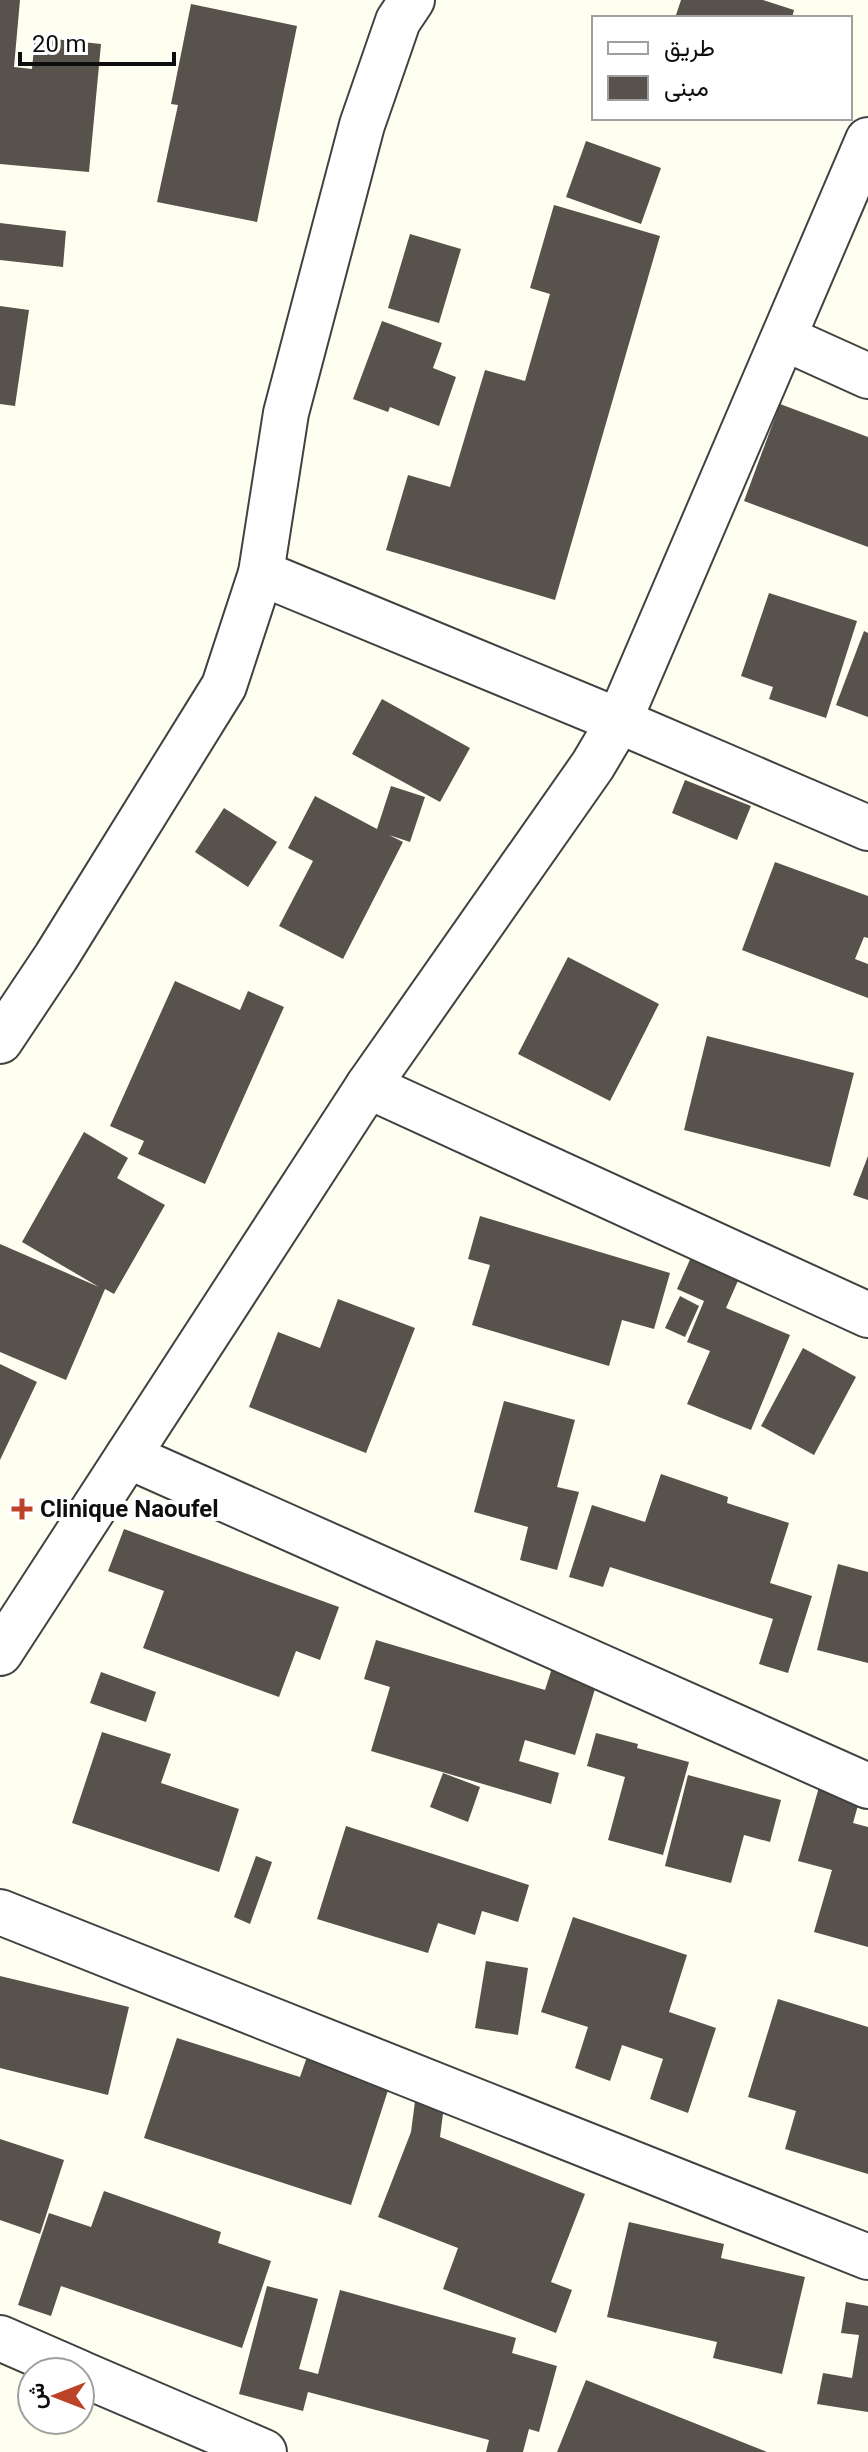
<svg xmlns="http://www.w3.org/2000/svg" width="868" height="2452" viewBox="0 0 868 2452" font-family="Georgia,Vazirmatn,serif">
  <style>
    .building { fill: #57524b }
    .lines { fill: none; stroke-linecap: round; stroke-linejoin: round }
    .street-casing { stroke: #414141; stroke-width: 48 }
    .street { stroke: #fff; stroke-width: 44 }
    .poi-dot { fill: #bc4328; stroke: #fff; stroke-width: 3 }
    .labels { text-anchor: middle; stroke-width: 8; stroke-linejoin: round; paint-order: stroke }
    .poi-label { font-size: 24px; font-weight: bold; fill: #0e0e0e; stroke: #fff; text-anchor: start }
  </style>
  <rect width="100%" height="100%" fill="#fefff0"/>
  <!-- building -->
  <g class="building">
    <polygon points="0,0 20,0 14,67 32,69 35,37 101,44 89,172 0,164"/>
    <polygon points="681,0 763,0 794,10 792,18 675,18"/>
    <polygon points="191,4 297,26 257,222 157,202 178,105 171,104"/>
    <polygon points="586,141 661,168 641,224 566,197"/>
    <polygon points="554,205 660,236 555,600 386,550 408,475 450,487 485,370 525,381 550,294 530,288"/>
    <polygon points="0,223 66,231 63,267 0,260"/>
    <polygon points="410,234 461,249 439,323 388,308"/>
    <polygon points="0,306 29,310 15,406 0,404"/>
    <polygon points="382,321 442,343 433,368 456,377 439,426 390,407 388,412 353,399"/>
    <polygon points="780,404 868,437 868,547 744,501"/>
    <polygon points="769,593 857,621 826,718 769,699 773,687 741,676"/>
    <polygon points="864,631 868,633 868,717 836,705"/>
    <polygon points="382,699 470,748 440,802 352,754"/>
    <polygon points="685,780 751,806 737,840 672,813"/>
    <polygon points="391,786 425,797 410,842 389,835 403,842 343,959 279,926 313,861 288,848 315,796 377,829"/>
    <polygon points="224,808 277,842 248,887 195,852"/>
    <polygon points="775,862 868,896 868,938 864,937 855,959 868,964 868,998 742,950"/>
    <polygon points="568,957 659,1004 610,1101 518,1054"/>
    <polygon points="175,981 240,1010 248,991 284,1007 205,1184 138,1154 144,1141 110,1126"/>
    <polygon points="707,1036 854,1073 830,1167 684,1130"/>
    <polygon points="84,1132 128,1158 117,1178 165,1205 114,1294 105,1289 66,1380 0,1352 0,1244 99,1287 22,1242"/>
    <polygon points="868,1156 868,1200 853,1195"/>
    <polygon points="480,1216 670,1273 654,1329 622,1320 609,1366 472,1325 490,1265 468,1259"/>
    <polygon points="696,1246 744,1267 726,1308 790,1335 751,1430 687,1404 710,1351 687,1342 704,1301 677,1289"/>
    <polygon points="680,1296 699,1306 685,1337 665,1328"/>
    <polygon points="338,1299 415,1328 366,1453 249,1407 278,1332 320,1348"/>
    <polygon points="803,1348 856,1377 814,1455 761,1426"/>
    <polygon points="0,1364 37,1382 0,1460"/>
    <polygon points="504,1401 575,1420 557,1487 579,1492 557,1570 520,1560 528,1527 474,1512"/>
    <polygon points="661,1474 728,1497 727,1503 789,1523 770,1583 812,1596 788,1673 759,1664 773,1619 610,1567 603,1587 569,1577 592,1505 645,1522"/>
    <polygon points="124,1529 339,1607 320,1660 296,1651 279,1697 143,1648 164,1591 108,1571"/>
    <polygon points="838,1564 868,1572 868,1663 817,1650"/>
    <polygon points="376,1640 545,1690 553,1665 598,1679 575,1755 525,1740 519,1761 559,1773 551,1804 371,1751 390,1687 364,1679"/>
    <polygon points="101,1672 156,1692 146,1722 90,1703"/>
    <polygon points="102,1732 171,1754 161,1783 239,1809 219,1872 72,1823"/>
    <polygon points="596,1733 638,1744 637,1748 689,1762 663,1855 608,1840 625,1777 587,1766"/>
    <polygon points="443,1773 480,1787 468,1822 430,1807"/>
    <polygon points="688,1775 781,1800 770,1842 744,1835 731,1883 665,1866"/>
    <polygon points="821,1780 862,1791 853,1823 868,1827 868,1947 814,1932 832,1870 798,1861"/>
    <polygon points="346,1826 529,1885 518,1922 482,1911 475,1935 438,1923 428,1953 317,1919"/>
    <polygon points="256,1856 272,1862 250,1924 234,1917"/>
    <polygon points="573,1917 687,1955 669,2012 716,2028 688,2113 650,2099 663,2059 622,2045 610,2081 575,2068 588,2027 541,2012"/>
    <polygon points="486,1961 528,1968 518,2035 475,2028"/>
    <polygon points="0,1976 129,2007 108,2095 0,2068"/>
    <polygon points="778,1999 868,2027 868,2174 785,2149 796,2111 748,2097"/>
    <polygon points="177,2038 300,2077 308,2054 391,2081 351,2205 144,2138"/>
    <polygon points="417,2086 446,2090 440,2137 585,2194 551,2282 572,2290 556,2333 443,2289 458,2248 378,2217 411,2132"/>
    <polygon points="0,2139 64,2160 40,2234 0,2220"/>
    <polygon points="104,2191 221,2232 218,2243 271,2261 242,2348 61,2286 51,2316 18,2305 49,2213 91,2227"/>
    <polygon points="629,2222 724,2244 721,2258 805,2277 782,2374 713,2358 717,2342 607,2317"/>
    <polygon points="267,2286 318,2299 299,2369 318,2374 340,2290 516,2338 512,2353 557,2366 539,2432 529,2429 523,2452 486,2452 489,2440 308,2392 303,2411 239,2394"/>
    <polygon points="846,2302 868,2306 868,2412 817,2404 823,2373 852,2378 859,2335 841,2333"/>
    <polygon points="586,2380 767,2452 557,2452"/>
  </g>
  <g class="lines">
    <defs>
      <g id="street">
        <polyline points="784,338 868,376"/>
        <polyline points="261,573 619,721 868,828"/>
        <polyline points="0,1041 56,957 224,686 261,573 286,413 362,125 398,21 412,0"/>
        <polyline points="368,1086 868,1315"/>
        <polyline points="128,1456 868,1786"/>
        <polyline points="0,1653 368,1086 593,765 619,721 868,140"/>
        <polyline points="0,1912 868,2257"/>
        <polyline points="0,2338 78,2372"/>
        <polyline points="80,2373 264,2452"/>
      </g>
    </defs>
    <!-- street casing -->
    <use href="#street" class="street-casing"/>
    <!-- street -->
    <use href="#street" class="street"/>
  </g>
  <!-- markers -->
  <path class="poi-dot" d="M18 1497h8v8h8v8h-8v8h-8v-8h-8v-8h8z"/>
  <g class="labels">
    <!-- poi labels -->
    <g class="poi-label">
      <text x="40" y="1517">Clinique Naoufel</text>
    </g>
  </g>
  <!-- legend -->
  <rect x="592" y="16" width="260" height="104" fill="#ffffff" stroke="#9f9f9f" stroke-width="2"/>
  <rect x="608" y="42" width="40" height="12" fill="#ffffff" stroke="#9f9f9f" stroke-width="2"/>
  <text x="664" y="56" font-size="24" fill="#0e0e0e">طريق</text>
  <rect x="608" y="76" width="40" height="24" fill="#57524b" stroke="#9f9f9f" stroke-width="2"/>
  <text x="664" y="96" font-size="24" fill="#0e0e0e">مبنى</text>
  <!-- north arrow -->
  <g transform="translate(56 2396) rotate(270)"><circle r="38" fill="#ffffff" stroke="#9f9f9f" stroke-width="2"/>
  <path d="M0-6L14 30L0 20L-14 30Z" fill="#bc4328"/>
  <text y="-12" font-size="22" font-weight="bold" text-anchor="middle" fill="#0e0e0e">ش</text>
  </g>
  <!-- scale -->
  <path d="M20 52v12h154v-12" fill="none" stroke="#0e0e0e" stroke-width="4"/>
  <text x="32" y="52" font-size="24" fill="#0e0e0e" stroke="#ffffff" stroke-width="6" paint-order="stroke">20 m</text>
</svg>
